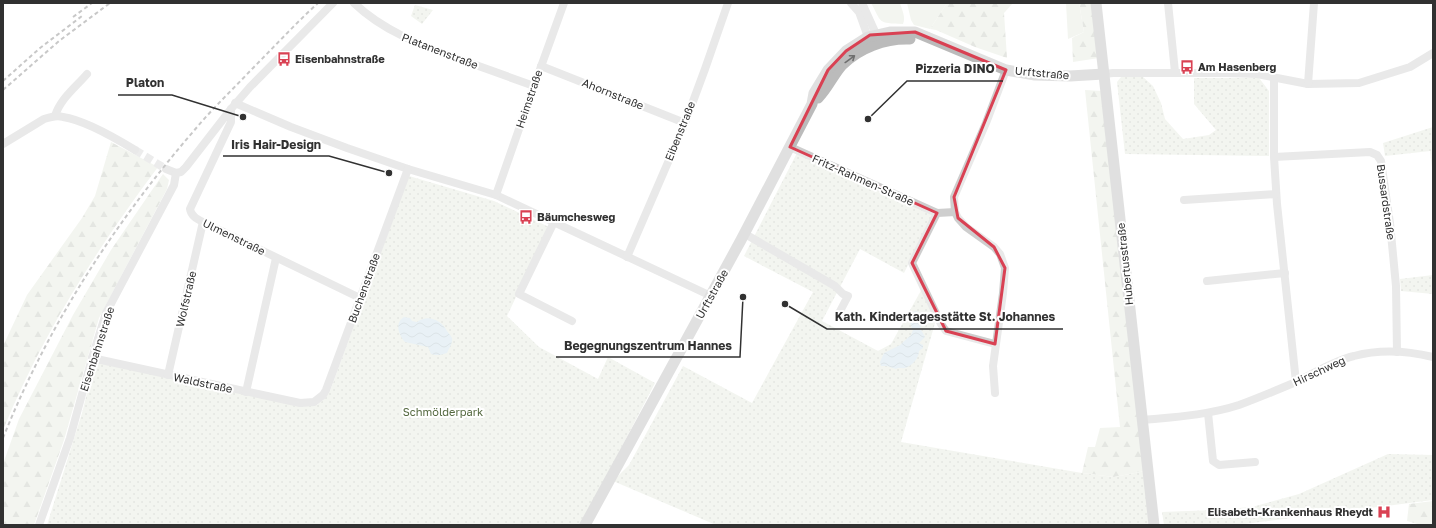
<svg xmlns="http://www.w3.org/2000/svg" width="1436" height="528" viewBox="0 0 1436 528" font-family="'Golos Text',sans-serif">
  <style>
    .grass { fill: #e4e9dd }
    .forest { fill: url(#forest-firs) }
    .park { fill: url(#park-dots) }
    .water { fill: url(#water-waves) }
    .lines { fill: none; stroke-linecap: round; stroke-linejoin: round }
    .street-tunnel { stroke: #d6d6d6; stroke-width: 8; stroke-dasharray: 8 4; stroke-linecap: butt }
    .street { stroke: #cecece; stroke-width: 8 }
    .secondary { stroke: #bbb; stroke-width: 11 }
    .rail { stroke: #868686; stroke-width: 2; stroke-dasharray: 4 3; stroke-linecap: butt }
    .oneway { stroke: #6f6f6f }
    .marked { fill: none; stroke: #d94153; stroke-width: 3; stroke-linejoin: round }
    .labels { text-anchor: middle; stroke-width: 4; stroke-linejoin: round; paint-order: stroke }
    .street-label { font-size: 11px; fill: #313131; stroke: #fff }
    .poi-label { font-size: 11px; font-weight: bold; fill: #313131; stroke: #fff; text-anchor: start }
    .park-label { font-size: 11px; fill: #566a41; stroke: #fff }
    .leader { fill: none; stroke: #313131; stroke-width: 1.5 }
    .callout-dot { fill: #313131; stroke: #fff; stroke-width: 1.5 }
    .callout-label { font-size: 12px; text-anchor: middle; font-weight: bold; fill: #313131; stroke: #fff; stroke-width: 4; stroke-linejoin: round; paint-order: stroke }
  </style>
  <defs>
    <pattern id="forest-firs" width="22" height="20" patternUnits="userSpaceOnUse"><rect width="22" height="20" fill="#e4e9dd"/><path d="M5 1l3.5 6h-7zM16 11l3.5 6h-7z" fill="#c4c8be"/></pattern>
    <pattern id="park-dots" width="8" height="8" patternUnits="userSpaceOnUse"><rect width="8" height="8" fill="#e4e9dd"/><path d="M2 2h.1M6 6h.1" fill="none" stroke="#c4c8be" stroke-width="1.8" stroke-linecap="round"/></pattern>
    <pattern id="water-waves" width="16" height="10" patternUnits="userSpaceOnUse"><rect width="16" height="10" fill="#cee1eb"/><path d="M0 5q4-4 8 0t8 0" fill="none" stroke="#b1c2ca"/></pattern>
  </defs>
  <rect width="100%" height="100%" fill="#fff"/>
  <!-- grass -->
  <g class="grass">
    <path d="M871,3H900C902,10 906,17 903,24C877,23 882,23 871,3Z"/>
    <polygon points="907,3 947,3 930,29 914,25 911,20"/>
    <polygon points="1066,3 1079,3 1084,32 1068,39"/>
  </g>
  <!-- forest -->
  <g class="forest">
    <polygon points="947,3 1013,3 1004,13 1007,58 975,47 936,30 930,29"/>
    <polygon points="1079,3 1093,3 1099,58 1073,62 1072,38 1084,32"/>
    <polygon points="1085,90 1103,91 1145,471 1114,477 1082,473 1088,447 1095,447 1100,428 1120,427"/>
    <path d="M111,142L158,167C97,248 42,335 3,430V346L27,295L82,218L95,196Z"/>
    <polygon points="163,174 169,180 167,189 99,318 64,440 34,525 3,525 3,464 19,419 73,315 111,250"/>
    <polygon points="1433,501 1433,525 1421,525 1407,521 1409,504"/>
  </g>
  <!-- park -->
  <g class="park">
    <polygon points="415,5 433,10 422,24 411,16"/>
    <polygon points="1121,77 1143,77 1153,86 1161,103 1165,119 1183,139 1209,135 1216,130 1194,104 1194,78 1259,78 1269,91 1269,156 1125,154 1117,82"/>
    <polygon points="1433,127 1433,176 1430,151 1385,156 1383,143"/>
    <polygon points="797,153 934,214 904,273 860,249 822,321 878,351 891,344 923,287 937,316 901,442 1082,473 1114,477 1145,471 1150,525 716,525 613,481 629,465 683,366 752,403 813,292 744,256"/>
    <polygon points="409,176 494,201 549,227 507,316 539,347 598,379 608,357 655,383 581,525 47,525 82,413 95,361 317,405 324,399 330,391"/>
    <polygon points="1433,275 1433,294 1401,291 1400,279"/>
    <polygon points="1388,454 1433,455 1433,500 1237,525 1164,525 1162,512 1214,510 1252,507 1299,494"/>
  </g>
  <!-- water -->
  <g class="water">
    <path d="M916,311L924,314C927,322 924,322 920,328L925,337L919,343L923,345V348L919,351C919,358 912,366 905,368C901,369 899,367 896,369L887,366H881L880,362L884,353L900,345L911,335L913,330C910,323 908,318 913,312Z"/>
    <path d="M404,317L410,318L412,321L417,322C428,314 441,320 447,331C448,333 451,335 452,338C453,343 449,348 447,353C441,355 437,356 431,354L428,347L405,342C399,335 394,323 404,317Z"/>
  </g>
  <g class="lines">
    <!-- street-tunnel -->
    <polyline class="street-tunnel" points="135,150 166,169"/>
    <!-- street -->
    <g class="street">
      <path d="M354,3C383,31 421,45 459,59C484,68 509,77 534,86"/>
      <polyline points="851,3 859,12 868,37 871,41"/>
      <polyline points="862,3 876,34 876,40"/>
      <polyline points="1168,3 1175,72"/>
      <polyline points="541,66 685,123"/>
      <polyline points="1104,74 1113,73 1227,73 1257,74 1308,84 1359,83 1410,67 1433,53"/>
      <polyline points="1274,78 1274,157 1277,204 1296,382"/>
      <polyline points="1308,84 1314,3"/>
      <polyline points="235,103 291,127 347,148 408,169 496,195 711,296"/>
      <path d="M231,109V122L190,209C191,216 197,219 203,222L360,298"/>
      <path d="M55,116C60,99 76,87 87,74"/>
      <path d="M3,144L44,119C50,117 57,115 63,117C84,120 117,139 135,150"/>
      <polyline points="790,147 937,213"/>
      <polyline points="1274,157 1370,152 1377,155 1381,161 1390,223 1396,286 1397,352"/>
      <polyline points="166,169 176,173"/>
      <polyline points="496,195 534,86 564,3"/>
      <polyline points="1184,200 1276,194"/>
      <polyline points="955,212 937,213 912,263 941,324 946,331 995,344"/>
      <polyline points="554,222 519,294 572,321"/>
      <polyline points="745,234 835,286 843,294 848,296 838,315"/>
      <polyline points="627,257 685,123 705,69 728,3"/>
      <polyline points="1207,281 1285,273"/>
      <polyline points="92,358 300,403 314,402 323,395 326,390 408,169"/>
      <polyline points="168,375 203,222"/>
      <polyline points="246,392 276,258"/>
      <polyline points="995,393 993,366 1003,293 1005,268 1000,254 994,247 966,227 958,218 955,212 954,197 986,123 1006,70"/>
      <polyline points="1208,413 1213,461 1219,465 1255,462"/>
      <path d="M1143,420C1175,417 1208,415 1239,405C1258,398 1277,390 1296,382C1315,373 1333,361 1354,356C1380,349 1408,351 1433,357"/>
      <polyline points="39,525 70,438 92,358 106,313 174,185 176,173 181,172 186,167 231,109 250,87 333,3"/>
    </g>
    <!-- secondary -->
    <g class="secondary">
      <polyline points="1096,3 1154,525"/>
      <path d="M818,98C828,88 833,75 842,65C859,48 885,38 910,39"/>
      <polyline points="585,525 741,240 812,104 814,93 828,70 846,51 868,37 890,32 915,32 1006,70 1035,75 1070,76 1104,74"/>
    </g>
    <!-- rail -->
    <g class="rail">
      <polyline points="73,17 92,3"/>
      <polyline points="3,81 40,48 82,16"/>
      <polyline points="3,90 59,41 110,3"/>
      <path d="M3,438C49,323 117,219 198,126C215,106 234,88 252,69C274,47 295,24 318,3"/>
    </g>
  </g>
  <!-- one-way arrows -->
  <defs><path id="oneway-shaft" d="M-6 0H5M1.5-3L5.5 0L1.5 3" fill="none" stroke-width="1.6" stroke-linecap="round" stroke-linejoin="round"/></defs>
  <use class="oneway" href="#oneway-shaft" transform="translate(850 59) rotate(-36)"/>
  <!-- marked area -->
  <path d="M0 0H1436V528H0ZM915,32L1006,70L954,197L958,218L994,247L1005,268L995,344L946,331L912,263L937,213L790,147L828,70L846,51L870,35Z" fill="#fff" fill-opacity=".55" fill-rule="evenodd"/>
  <path class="marked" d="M915,32L1006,70L954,197L958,218L994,247L1005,268L995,344L946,331L912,263L937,213L790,147L828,70L846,51L870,35Z"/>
  <!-- icons -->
  <defs>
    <symbol id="bus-bare" viewBox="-9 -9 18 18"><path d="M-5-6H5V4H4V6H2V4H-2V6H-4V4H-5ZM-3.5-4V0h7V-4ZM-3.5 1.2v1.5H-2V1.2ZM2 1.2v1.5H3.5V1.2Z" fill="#d94153" stroke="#fff" stroke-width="2.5" paint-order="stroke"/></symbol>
    <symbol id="hospital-bare" viewBox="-9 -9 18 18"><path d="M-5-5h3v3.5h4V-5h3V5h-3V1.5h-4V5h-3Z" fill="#d94153" stroke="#fff" stroke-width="2.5" paint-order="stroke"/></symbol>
  </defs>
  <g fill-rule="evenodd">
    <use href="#bus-bare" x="274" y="49" width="20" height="20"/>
    <use href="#bus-bare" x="1177" y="57" width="20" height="20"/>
    <use href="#bus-bare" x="516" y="207" width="20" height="20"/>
    <use href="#hospital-bare" x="1374" y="502" width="20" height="20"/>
  </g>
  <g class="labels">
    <!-- street labels -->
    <g class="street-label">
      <text transform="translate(440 51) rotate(21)" y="4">Platanenstraße</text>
      <text transform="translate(1042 73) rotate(5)" y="4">Urftstraße</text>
      <text transform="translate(613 94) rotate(22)" y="4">Ahornstraße</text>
      <text transform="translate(529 99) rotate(-71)" y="4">Heimstraße</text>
      <text transform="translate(680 131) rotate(-68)" y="4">Eibenstraße</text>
      <text transform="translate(863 180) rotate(24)" y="4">Fritz-Rahmen-Straße</text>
      <text transform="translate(1386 202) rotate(82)" y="4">Bussardstraße</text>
      <text transform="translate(234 237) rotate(26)" y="4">Ulmenstraße</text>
      <text transform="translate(1125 264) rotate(-96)" y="4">Hubertusstraße</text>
      <text transform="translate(364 288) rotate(-70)" y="4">Buchenstraße</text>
      <text transform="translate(712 294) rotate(-61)" y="4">Urftstraße</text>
      <text transform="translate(186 299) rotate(-77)" y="4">Wolfstraße</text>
      <text transform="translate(97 349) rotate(-72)" y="4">Eisenbahnstraße</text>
      <text transform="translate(1319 371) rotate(-25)" y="4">Hirschweg</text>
      <text transform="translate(203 383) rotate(12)" y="4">Waldstraße</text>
    </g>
    <!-- poi labels -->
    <g class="poi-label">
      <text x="295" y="63">Eisenbahnstraße</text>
      <text x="1198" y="71">Am Hasenberg</text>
      <text x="537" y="221">Bäumchesweg</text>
      <text x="1373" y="516" text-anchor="end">Elisabeth-Krankenhaus Rheydt</text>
    </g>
    <!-- park labels -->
    <g class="park-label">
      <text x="443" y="416">Schmölderpark</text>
    </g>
  </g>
  <!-- callouts -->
  <path class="leader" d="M868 119L907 81H1003M243 117L172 95H118M389 173L329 156H223M785 304L827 329H1063M743 297L740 357H556"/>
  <g class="callout-dot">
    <circle cx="868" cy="119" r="4"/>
    <circle cx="243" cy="117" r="4"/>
    <circle cx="389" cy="173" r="4"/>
    <circle cx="785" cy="304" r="4"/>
    <circle cx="743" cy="297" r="4"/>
  </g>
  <g class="callout-label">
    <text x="955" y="73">Pizzeria DINO</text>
    <text x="145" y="87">Platon</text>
    <text x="276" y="149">Iris Hair-Design</text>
    <text x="945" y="321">Kath. Kindertagesstätte St. Johannes</text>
    <text x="648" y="350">Begegnungszentrum Hannes</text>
  </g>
  <!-- border -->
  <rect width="1436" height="528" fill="none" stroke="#313131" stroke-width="8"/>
</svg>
